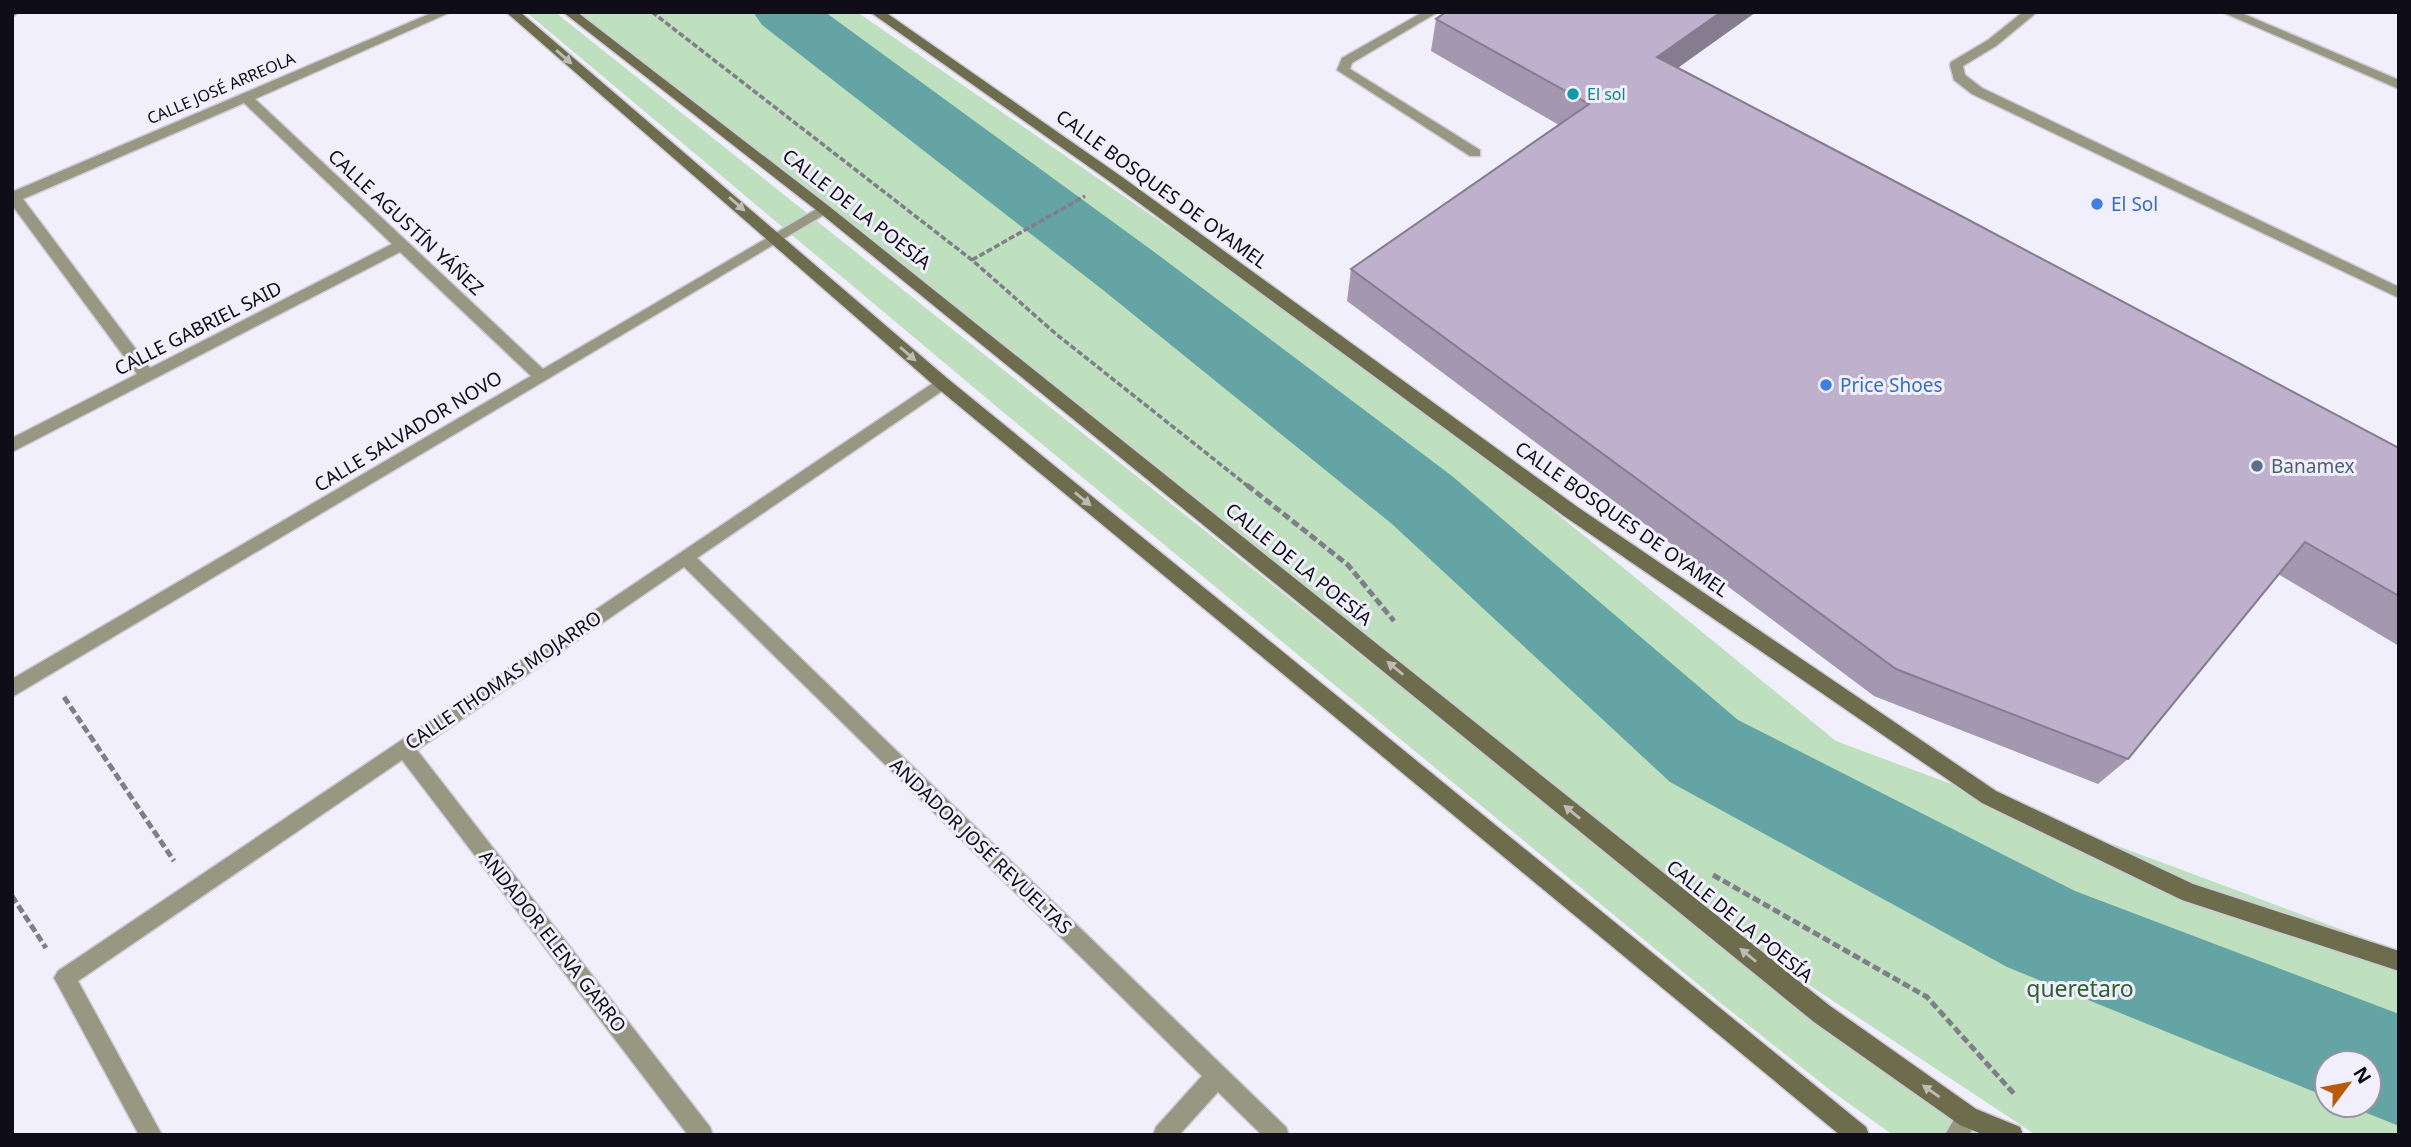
<svg xmlns="http://www.w3.org/2000/svg" width="2411" height="1147" viewBox="0 0 2411 1147" font-family="'Noto Sans',sans-serif">
  <style>
    .green { fill: #bee0be; fill-rule: evenodd }
    .lines { fill: none; stroke-linecap: round; stroke-linejoin: round }
    .river { fill: #64a4a4; fill-rule: evenodd }
    .lane-casing { stroke: #cdcbd8; stroke-width: 3 }
    .street-casing { stroke: #cdcbd8; stroke-width: 3 }
    .secondary-casing { stroke: #cdcbd8; stroke-width: 3 }
    .path-far1 { stroke: #807e8a; stroke-width: 3.5; stroke-dasharray: 6 2.5; stroke-linecap: butt }
    .path { stroke: #807e8a; stroke-width: 5; stroke-dasharray: 8 3.5; stroke-linecap: butt }
    .lane { fill: #979782; fill-rule: evenodd }
    .street { fill: #979782; fill-rule: evenodd }
    .secondary { fill: #6d6c4d; fill-rule: evenodd }
    .wall { fill: #a498b1 }
    .shaded-wall { fill: #867c90 }
    .building { fill: #bfb1ce; stroke: #867c90; stroke-width: 2 }
    .oneway { fill: #bcbbb6 }
    .culture-dot { fill: #0f9aa8; stroke: #f1effc; stroke-width: 2.5 }
    .shop-dot { fill: #3f7fe0; stroke: #f1effc; stroke-width: 2.5 }
    .service-dot { fill: #5c6f8a; stroke: #f1effc; stroke-width: 2.5 }
    .labels { text-anchor: middle; stroke-width: 6; stroke-linejoin: round; paint-order: stroke }
    .far-street-label { font-size: 16px; fill: #0f0d18; stroke: #f1effc }
    .far-culture-label { font-size: 16px; fill: #0d838f; stroke: #f1effc; text-anchor: start }
    .street-label { font-size: 19px; fill: #0f0d18; stroke: #f1effc }
    .shop-label { font-size: 19px; fill: #366cbe; stroke: #f1effc; text-anchor: start }
    .service-label { font-size: 19px; fill: #4e5e75; stroke: #f1effc; text-anchor: start }
    .near-park-label { font-size: 23px; fill: #2d6130; stroke: #f1effc }
  </style>
  <rect width="100%" height="100%" fill="#f1effc"/>
  <!-- green -->
  <g class="green">
    <polygon points="526,12 555,12 1863,1056 1990,1135 1893,1135 1830,1090 1722,1004 1003,412"/>
    <path d="M570,12H857L1410,394L1836,741L2399,951V1135H2036L1685,903ZM2327,1063H2369V1105H2327Z"/>
  </g>
  <g class="lines">
    <!-- river -->
    <polygon class="river" points="753,12 825,12 1157,254 1452,476 1738,720 2075,891 2399,1014 2399,1126 2347,1105 2369,1105 2369,1063 2327,1063 2327,1097 2007,967 1670,782 1392,524 1103,290 762,25"/>
    <defs>
      <g id="lane">
        <polygon points="1423,12 1438,12 1352,63 1350,69 1480,150 1480,156 1470,156 1337,70 1342,58"/>
        <polygon points="2023,12 2037,12 1996,46 1963,66 1965,75 1982,88 2399,287 2399,298 1972,94 1954,80 1950,65 1951,62 1988,40"/>
        <polygon points="2222,12 2239,12 2399,80 2399,89"/>
      </g>
      <g id="street">
        <path d="M434,12H451L255,99L543,369L820,207L825,205L832,210L12,697V679L531,376L400,252L12,452V438L137,374L12,205V192ZM244,103L392,244L150,368L23,199Z"/>
        <polygon points="942,377 948,379 950,383 948,387 697,558 1286,1127 1289,1135 1262,1135 1218,1092 1179,1135 1153,1135 1156,1127 1202,1076 684,567 417,750 710,1127 713,1135 688,1135 402,760 78,981 162,1135 139,1135 58,985 54,978 58,971"/>
        <polygon points="1968,1106 1976,1109 1979,1117 1969,1135 1945,1135 1960,1109"/>
      </g>
      <g id="secondary">
        <polygon points="12,12 19,12 12,17"/>
        <polygon points="506,12 520,12 948,379 1866,1127 1869,1135 1840,1135 936,387"/>
        <polygon points="563,12 577,12 830,207 1830,1006 1976,1109 2020,1127 2023,1135 1984,1135 1960,1125 1814,1022 820,213"/>
        <polygon points="870,12 885,12 1122,177 1576,506 1996,791 2193,884 2399,951 2399,971 2182,900 1982,803 1564,516 1112,183"/>
      </g>
    </defs>
    <!-- lane casing -->
    <use href="#lane" class="lane-casing"/>
    <!-- street casing -->
    <use href="#street" class="street-casing"/>
    <!-- secondary casing -->
    <use href="#secondary" class="secondary-casing"/>
    <!-- path-far1 -->
    <g class="path-far1">
      <polyline points="652,12 972,260 1056,334 1249,487"/>
      <polyline points="972,260 1085,196"/>
    </g>
    <!-- path -->
    <g class="path">
      <polyline points="1247,485 1348,565 1394,621"/>
      <polyline points="64,697 174,861"/>
      <polyline points="1713,875 1927,997 2016,1096"/>
      <polyline points="12,896 46,948"/>
    </g>
    <!-- lane -->
    <use href="#lane" class="lane"/>
    <!-- street -->
    <use href="#street" class="street"/>
    <!-- secondary -->
    <use href="#secondary" class="secondary"/>
  </g>
  <!-- wall -->
  <polygon class="wall" points="1756,12 1677,68 2399,448 2399,646 2278,574 2128,759 2098,784 1874,696 1347,301 1351,269 1559,125 1431,51 1436,19"/>
  <!-- shaded-wall -->
  <polygon class="shaded-wall" points="1721,12 1756,12 1647,90 1657,57"/>
  <!-- building -->
  <polygon class="building" points="1446,12 1721,12 1657,57 1965,218 2399,448 2399,596 2305,542 2128,759 1896,669 1351,269 1589,104 1436,19"/>
  <!-- one-way arrows -->
  <defs><path id="oneway-solid" d="M-6-.8H1V-3.2L6.5 0L1 3.2V.8H-6Z" transform="scale(1.75)"/></defs>
  <g class="oneway">
    <use href="#oneway-solid" transform="translate(564 57) rotate(41)"/>
    <use href="#oneway-solid" transform="translate(737 204) rotate(41)"/>
    <use href="#oneway-solid" transform="translate(908 354) rotate(41)"/>
    <use href="#oneway-solid" transform="translate(1083 499) rotate(39)"/>
    <use href="#oneway-solid" transform="translate(1395 668) rotate(-141)"/>
    <use href="#oneway-solid" transform="translate(1572 812) rotate(-141)"/>
    <use href="#oneway-solid" transform="translate(1748 955) rotate(-141)"/>
    <use href="#oneway-solid" transform="translate(1931 1091) rotate(-145)"/>
  </g>
  <!-- markers -->
  <circle class="culture-dot" cx="1573" cy="94" r="7"/>
  <g class="shop-dot">
    <circle cx="2097" cy="204" r="7"/>
    <circle cx="1826" cy="385" r="7"/>
  </g>
  <circle class="service-dot" cx="2257" cy="466" r="7"/>
  <g class="labels">
    <!-- far-street labels -->
    <g class="far-street-label">
      <text transform="translate(221 88) rotate(-23)" y="6">CALLE JOSÉ ARREOLA</text>
    </g>
    <!-- far-culture labels -->
    <g class="far-culture-label">
      <text x="1587" y="100">El sol</text>
    </g>
    <!-- street labels -->
    <g class="street-label">
      <text transform="translate(1162 189) rotate(36)" y="7">CALLE BOSQUES DE OYAMEL</text>
      <text transform="translate(857 209) rotate(38)" y="7">CALLE DE LA POESÍA</text>
      <text transform="translate(406 222) rotate(43)" y="7">CALLE AGUSTÍN YÁÑEZ</text>
      <text transform="translate(198 328) rotate(-27)" y="7">CALLE GABRIEL SAID</text>
      <text transform="translate(408 431) rotate(-31)" y="7">CALLE SALVADOR NOVO</text>
      <text transform="translate(1622 519) rotate(35)" y="7">CALLE BOSQUES DE OYAMEL</text>
      <text transform="translate(1299 564) rotate(39)" y="7">CALLE DE LA POESÍA</text>
      <text transform="translate(503 680) rotate(-34)" y="7">CALLE THOMAS MOJARRO</text>
      <text transform="translate(981 846) rotate(44)" y="7">ANDADOR JOSÉ REVUELTAS</text>
      <text transform="translate(1740 921) rotate(39)" y="7">CALLE DE LA POESÍA</text>
      <text transform="translate(553 941) rotate(52)" y="7">ANDADOR ELENA GARRO</text>
    </g>
    <!-- shop labels -->
    <g class="shop-label">
      <text x="2111" y="211">El Sol</text>
      <text x="1840" y="392">Price Shoes</text>
    </g>
    <!-- service labels -->
    <g class="service-label">
      <text x="2271" y="473">Banamex</text>
    </g>
    <!-- near-park labels -->
    <g class="near-park-label">
      <text x="2080" y="997">queretaro</text>
    </g>
  </g>
  <!-- border -->
  <rect width="2411" height="1147" fill="none" stroke="#0f0d18" stroke-width="28"/>
  <!-- north arrow -->
  <g transform="translate(2348 1084) rotate(58)"><circle r="33" fill="#f1effc" stroke="#9795a1" stroke-width="2"/>
  <path d="M0-5L12 26L0 18L-12 26Z" fill="#b85a09"/>
  <text y="-10" font-size="19" font-weight="bold" text-anchor="middle" fill="#0f0d18">N</text>
  </g>
</svg>
